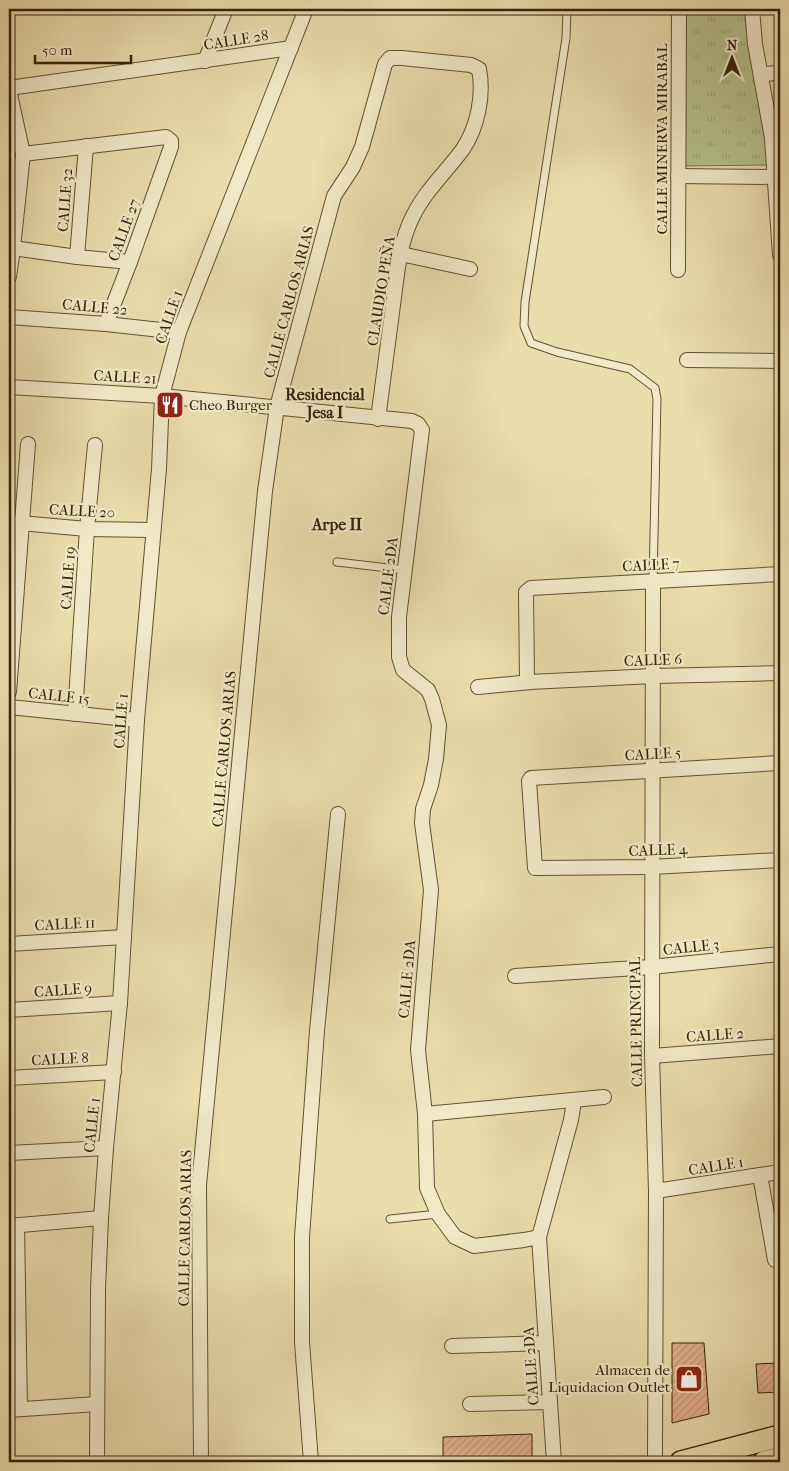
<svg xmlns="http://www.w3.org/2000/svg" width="789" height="1471" viewBox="0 0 789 1471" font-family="'IM FELL French Canon',serif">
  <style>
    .park { fill: url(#park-tufts); stroke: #767248 }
    .building { fill: url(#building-hatch); stroke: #352206 }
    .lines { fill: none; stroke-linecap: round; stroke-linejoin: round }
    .service-casing { stroke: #635130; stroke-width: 9 }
    .minor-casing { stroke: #635130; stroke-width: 16 }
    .primary-casing { stroke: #352206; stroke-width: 24 }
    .service { stroke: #f3e9c9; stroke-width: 7 }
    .minor { stroke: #f3e9c9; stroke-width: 14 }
    .primary { stroke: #ecddac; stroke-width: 21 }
    .labels { text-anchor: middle; stroke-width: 4.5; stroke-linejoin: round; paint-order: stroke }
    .street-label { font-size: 15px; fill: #352206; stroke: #f3e9c9 }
    .poi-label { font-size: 15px; fill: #352206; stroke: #f3e9c9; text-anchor: start }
    .neighbourhood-label { font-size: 16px; font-weight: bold; fill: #352206; stroke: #f3e9c9 }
  </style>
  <defs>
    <pattern id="park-tufts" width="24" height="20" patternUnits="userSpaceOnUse" patternTransform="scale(1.25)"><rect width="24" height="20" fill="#b6c28b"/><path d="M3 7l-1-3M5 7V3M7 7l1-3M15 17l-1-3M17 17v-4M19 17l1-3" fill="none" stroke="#9da676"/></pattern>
    <pattern id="building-hatch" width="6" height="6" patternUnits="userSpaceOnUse" patternTransform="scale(1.25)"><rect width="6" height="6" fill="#e3b08e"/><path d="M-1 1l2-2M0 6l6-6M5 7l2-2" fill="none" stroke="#c39779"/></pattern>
  </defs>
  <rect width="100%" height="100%" fill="#ecddac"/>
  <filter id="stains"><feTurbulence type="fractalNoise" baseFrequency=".004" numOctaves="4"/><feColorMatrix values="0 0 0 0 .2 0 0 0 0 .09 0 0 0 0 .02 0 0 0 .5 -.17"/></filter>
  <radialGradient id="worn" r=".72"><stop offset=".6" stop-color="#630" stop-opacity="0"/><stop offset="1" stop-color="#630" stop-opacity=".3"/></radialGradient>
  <!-- park -->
  <polygon class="park" points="684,9 746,9 771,165 679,166"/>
  <!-- building -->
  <g class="building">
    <polygon points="672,1343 704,1343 709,1414 672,1423"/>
    <polygon points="780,1363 780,1392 758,1393 756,1364"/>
    <polygon points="532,1434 532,1462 443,1462 443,1437"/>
  </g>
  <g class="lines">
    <defs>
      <g id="service">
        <polyline points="567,9 566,38 525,302 524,326 531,343 557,352 630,369 655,388 657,399 653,581"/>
        <polyline points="337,562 405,570"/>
        <polyline points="390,1219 438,1214"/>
      </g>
      <g id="minor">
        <polyline points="752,9 755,44 772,138 780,255"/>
        <polyline points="205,61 226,9"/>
        <polyline points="761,74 780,73"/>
        <polyline points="9,88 291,48"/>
        <polyline points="9,90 23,154 13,248 9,277"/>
        <polyline points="23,154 166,137 171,141 171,147 130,262 106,324"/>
        <polyline points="678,176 775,177"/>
        <polyline points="13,248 77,257 130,262"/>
        <polyline points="401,254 470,269"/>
        <polyline points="77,257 86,146"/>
        <polyline points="678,270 679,9"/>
        <polyline points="9,317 106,324 179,332"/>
        <polyline points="687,360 780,361"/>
        <polyline points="9,387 162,396 412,421 418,424 422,430 399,617 399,657 403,670 428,690 432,699 439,725 436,759 431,785 423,809 422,823 431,890 418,1050 425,1114 427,1188 438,1214 455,1237 474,1246 524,1240 539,1237"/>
        <polyline points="9,522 87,529 153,530"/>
        <polyline points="780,574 531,588 526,592 527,680 529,682 654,676 780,673"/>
        <polyline points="653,581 652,1056 656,1191 655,1458 657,1462"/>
        <polyline points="478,687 531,682"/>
        <polyline points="9,692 28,444"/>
        <polyline points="9,707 137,720"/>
        <polyline points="75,714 87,529 95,445"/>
        <polyline points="780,763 531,778 529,781 535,868 651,867 780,860"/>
        <polyline points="9,944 124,937"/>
        <polyline points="515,976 651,967 780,954"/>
        <polyline points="9,1010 120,1003"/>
        <polyline points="652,1056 780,1046"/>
        <polyline points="9,1078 114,1072"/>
        <polyline points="425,1114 604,1097"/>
        <polyline points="9,1153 106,1148"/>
        <polyline points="760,1175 775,1260"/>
        <polyline points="656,1191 780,1172"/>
        <polyline points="17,1225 20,1409"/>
        <polyline points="9,1226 101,1218"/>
        <polyline points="452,1346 546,1343"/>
        <polyline points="470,1404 550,1402"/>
        <polyline points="9,1410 97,1404"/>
        <polyline points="97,1462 98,1289 101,1218 106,1148 120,1003 137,720 159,469 162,396 179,332 306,9"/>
        <path d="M201,1462L199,1185L265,491L277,407L334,196L353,167L362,147L385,64L390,58H402L471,65L479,69C484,95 478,126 463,149C447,171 425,191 413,216C399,243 397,276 393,305C388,343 383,381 378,419"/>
        <polyline points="311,1462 302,1342 302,1237 317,1031 338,814"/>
        <polyline points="554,1462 539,1237 571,1120 574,1101"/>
      </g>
      <g id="primary">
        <polyline points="681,1462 780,1436"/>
        <polyline points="764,1462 780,1458"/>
      </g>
    </defs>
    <!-- service casing -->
    <use href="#service" class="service-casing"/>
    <!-- minor casing -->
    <use href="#minor" class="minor-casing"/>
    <!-- primary casing -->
    <use href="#primary" class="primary-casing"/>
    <!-- service -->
    <use href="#service" class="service"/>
    <!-- minor -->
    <use href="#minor" class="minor"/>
    <!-- primary -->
    <use href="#primary" class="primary"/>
  </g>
  <!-- icons -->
  <defs>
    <symbol id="restaurant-square" viewBox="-11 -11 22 22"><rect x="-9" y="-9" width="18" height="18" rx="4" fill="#8f2418" stroke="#f3e9c9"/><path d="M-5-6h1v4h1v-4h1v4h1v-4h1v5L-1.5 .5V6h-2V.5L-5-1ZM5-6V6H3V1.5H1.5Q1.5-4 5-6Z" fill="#fff"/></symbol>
    <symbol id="shop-square" viewBox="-11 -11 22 22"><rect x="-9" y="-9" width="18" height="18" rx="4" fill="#8f2418" stroke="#f3e9c9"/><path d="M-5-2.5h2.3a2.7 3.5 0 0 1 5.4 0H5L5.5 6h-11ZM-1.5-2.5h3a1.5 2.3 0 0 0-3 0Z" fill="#fff"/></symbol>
  </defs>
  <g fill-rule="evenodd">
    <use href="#restaurant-square" x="154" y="389" width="32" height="32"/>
    <use href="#shop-square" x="673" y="1363" width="32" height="32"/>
  </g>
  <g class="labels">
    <!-- street labels -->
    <g class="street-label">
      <text transform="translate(236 40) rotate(-9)" y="5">CALLE 28</text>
      <text transform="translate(662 139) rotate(-90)" y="5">CALLE MINERVA MIRABAL</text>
      <text transform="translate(65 200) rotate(-86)" y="5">CALLE 32</text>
      <text transform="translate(124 230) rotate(-70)" y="5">CALLE 27</text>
      <text transform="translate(381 291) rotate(-81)" y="5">CLAUDIO PEÑA</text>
      <text transform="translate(289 302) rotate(-75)" y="5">CALLE CARLOS ARIAS</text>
      <text transform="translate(95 307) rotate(5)" y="5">CALLE 22</text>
      <text transform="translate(169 317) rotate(-71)" y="5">CALLE 1</text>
      <text transform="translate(125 377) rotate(3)" y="5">CALLE 21</text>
      <text transform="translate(82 511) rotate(3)" y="5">CALLE 20</text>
      <text transform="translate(651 565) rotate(-3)" y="5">CALLE 7</text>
      <text transform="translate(388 576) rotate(-83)" y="5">CALLE 2DA</text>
      <text transform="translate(68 578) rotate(-86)" y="5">CALLE 19</text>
      <text transform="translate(653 660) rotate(-2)" y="5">CALLE 6</text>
      <text transform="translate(59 696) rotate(6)" y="5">CALLE 15</text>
      <text transform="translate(121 721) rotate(-86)" y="5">CALLE 1</text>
      <text transform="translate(224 749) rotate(-85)" y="5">CALLE CARLOS ARIAS</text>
      <text transform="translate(653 754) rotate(-3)" y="5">CALLE 5</text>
      <text transform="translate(658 850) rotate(-2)" y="5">CALLE 4</text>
      <text transform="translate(65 924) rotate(-3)" y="5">CALLE 11</text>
      <text transform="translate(691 947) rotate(-6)" y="5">CALLE 3</text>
      <text transform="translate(407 979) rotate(-85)" y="5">CALLE 2DA</text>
      <text transform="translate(63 990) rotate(-4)" y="5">CALLE 9</text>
      <text transform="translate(636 1022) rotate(-91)" y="5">CALLE PRINCIPAL</text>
      <text transform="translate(715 1035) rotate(-4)" y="5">CALLE 2</text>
      <text transform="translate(60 1059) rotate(-3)" y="5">CALLE 8</text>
      <text transform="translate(92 1125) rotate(-84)" y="5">CALLE 1</text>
      <text transform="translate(716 1166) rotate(-9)" y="5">CALLE 1</text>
      <text transform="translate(185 1228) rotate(-89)" y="5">CALLE CARLOS ARIAS</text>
      <text transform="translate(531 1366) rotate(-94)" y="5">CALLE 2DA</text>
    </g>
    <!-- poi labels -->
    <g class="poi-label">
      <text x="189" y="410">Cheo Burger</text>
      <text x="670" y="1375" text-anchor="end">Almacen de<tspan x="670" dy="17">Liquidacion Outlet</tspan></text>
    </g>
    <!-- neighbourhood labels -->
    <g class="neighbourhood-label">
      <text x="325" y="400">Residencial<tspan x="325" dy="18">Jesa I</tspan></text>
      <text x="337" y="530">Arpe II</text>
    </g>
  </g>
  <!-- margin -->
  <rect width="789" height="1471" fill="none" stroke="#ecddac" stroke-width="30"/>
  <rect x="10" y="10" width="769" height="1451" fill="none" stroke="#352206" stroke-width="2.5"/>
  <rect x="15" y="15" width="759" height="1441" fill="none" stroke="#352206"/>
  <!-- north arrow -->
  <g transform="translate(732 58)" stroke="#f3e9c9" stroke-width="4" paint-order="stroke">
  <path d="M0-4L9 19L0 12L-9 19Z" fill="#352206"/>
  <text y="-8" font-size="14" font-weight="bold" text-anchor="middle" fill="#352206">N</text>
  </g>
  <!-- scale -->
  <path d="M35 55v8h96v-8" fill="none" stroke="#352206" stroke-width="2.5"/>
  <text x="42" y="55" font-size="15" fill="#352206" stroke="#f3e9c9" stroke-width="4" paint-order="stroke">50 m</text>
  <rect width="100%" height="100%" filter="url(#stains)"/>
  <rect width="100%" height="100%" fill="url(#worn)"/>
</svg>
